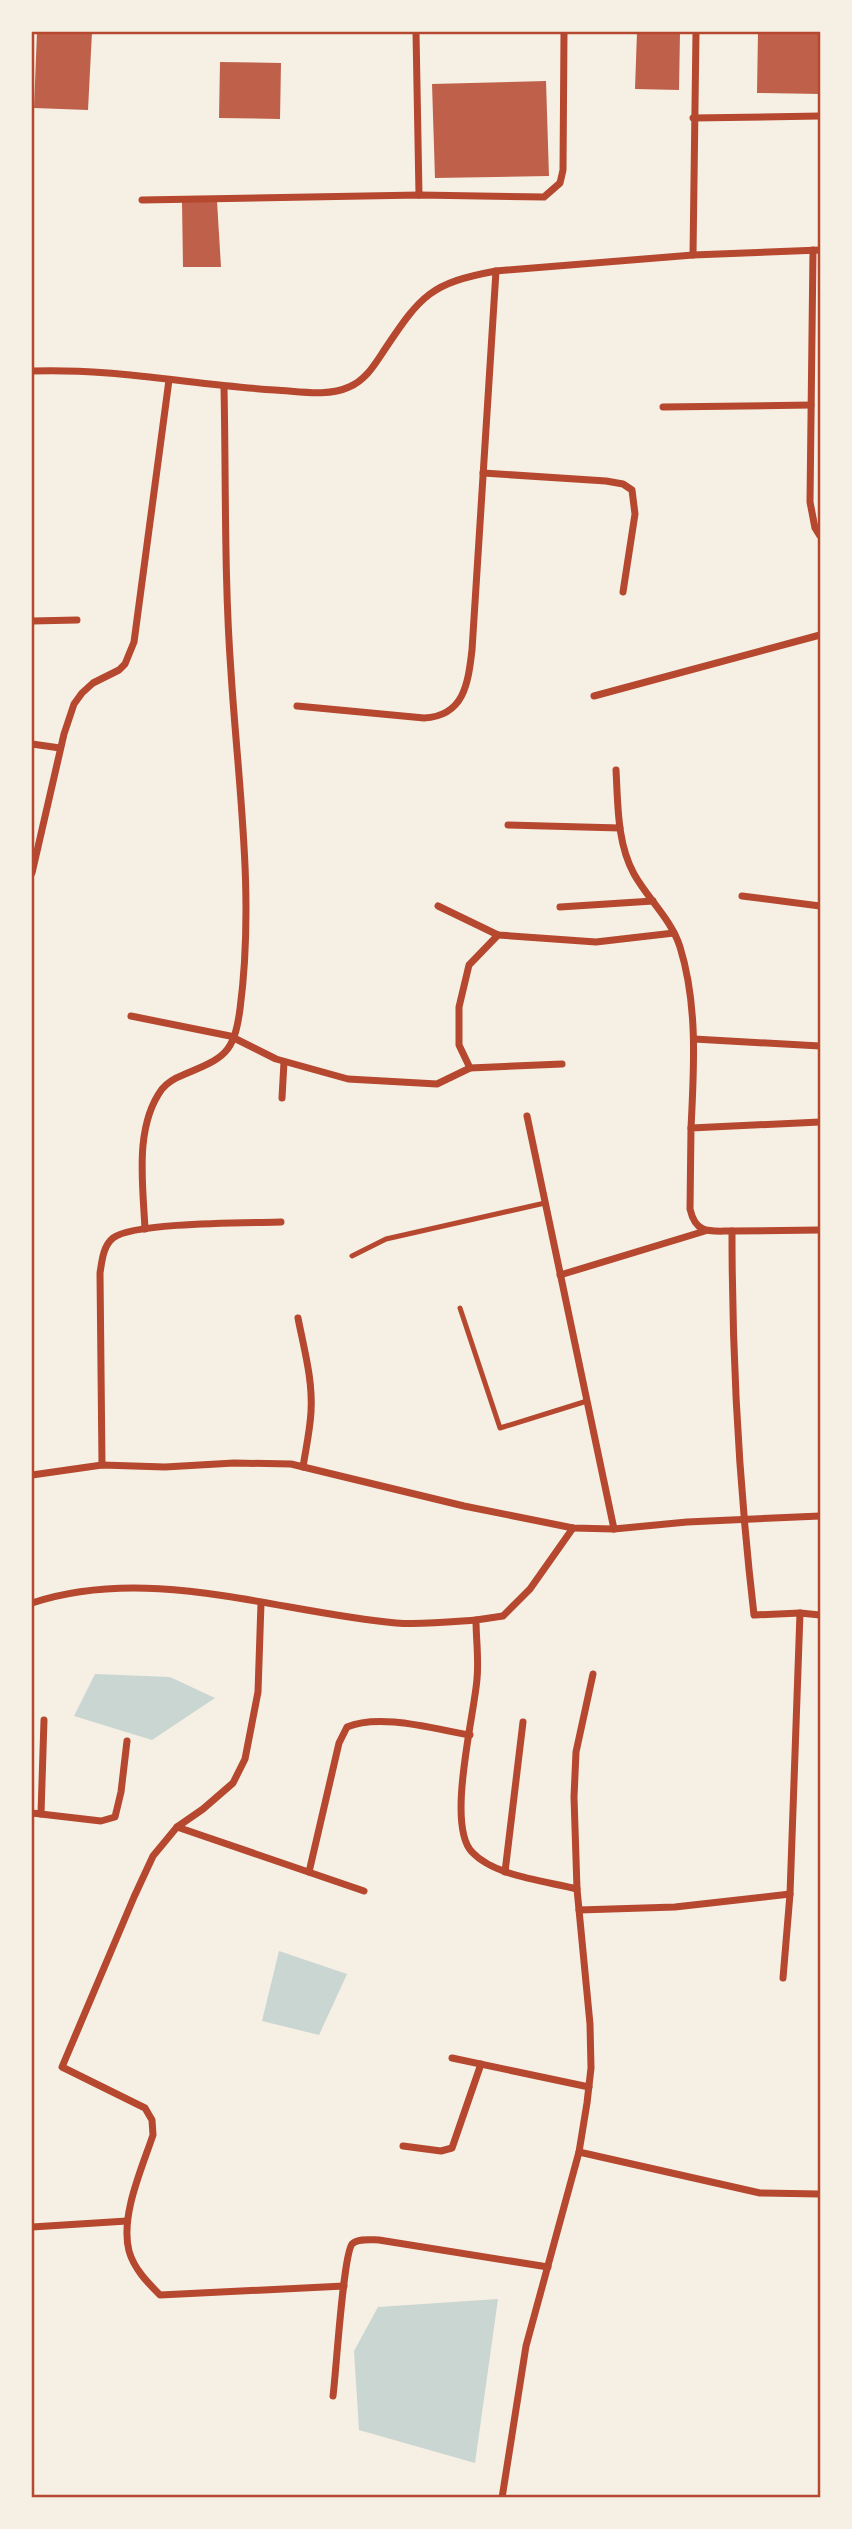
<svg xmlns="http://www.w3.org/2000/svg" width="852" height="2529" viewBox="0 0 852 2529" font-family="'Times New Roman',serif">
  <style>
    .water { fill: #c9d6d2 }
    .building { fill: #bf614a }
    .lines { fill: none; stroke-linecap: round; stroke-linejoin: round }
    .service { stroke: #b5482f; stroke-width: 5 }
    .minor { stroke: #b5482f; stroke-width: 7 }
    .neatline { fill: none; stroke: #b5482f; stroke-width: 2.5 }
  </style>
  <rect width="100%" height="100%" fill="#f6efe4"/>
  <!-- water -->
  <g class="water">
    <polygon points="95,1674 170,1677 215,1698 152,1740 74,1716"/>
    <polygon points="279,1951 347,1974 319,2035 262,2021"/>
    <polygon points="498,2299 475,2463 359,2430 354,2351 378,2307"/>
  </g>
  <!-- building -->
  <g class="building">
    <polygon points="37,32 92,32 88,110 34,108"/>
    <polygon points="637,32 680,32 679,90 635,89"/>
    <polygon points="758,32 820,33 820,94 757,93"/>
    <polygon points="220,62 281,63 280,119 219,118"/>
    <polygon points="546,81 549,176 435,178 432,84"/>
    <polygon points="217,201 221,267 183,267 182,202"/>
  </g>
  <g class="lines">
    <!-- service -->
    <g class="service">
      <polyline points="352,1256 386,1239 545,1203"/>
      <polyline points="460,1308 500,1428 587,1401"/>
    </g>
    <!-- minor -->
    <g class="minor">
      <polyline points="416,32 419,195"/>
      <polyline points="693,118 820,116"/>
      <polyline points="142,200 419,195 544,197 560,183 563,170 564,32"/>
      <polyline points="813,250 810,502 815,528 820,536"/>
      <polyline points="693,255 696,32"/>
      <path d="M32,371C113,368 194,385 275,390C298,391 328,397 349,387C366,380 375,364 385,349C421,295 431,283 496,271"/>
      <polyline points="663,407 811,405"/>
      <polyline points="483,473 606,481 623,484 632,490 635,514 623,592"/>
      <polyline points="32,621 77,620"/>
      <polyline points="594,696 820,635"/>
      <path d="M297,706L424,718C464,716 468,684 472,650L496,271L693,255L820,250"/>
      <polyline points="32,744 60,748"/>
      <path d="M616,770C618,805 617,843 634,874C648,899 671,919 680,947C698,1005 694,1068 691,1128"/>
      <polyline points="508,825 620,828"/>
      <polyline points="32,873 64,734 74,704 82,693 93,683 119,670 125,664 134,642 169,380"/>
      <polyline points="742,896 820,906"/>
      <polyline points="438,906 498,935 596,942 674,933"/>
      <polyline points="560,907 653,901"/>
      <polyline points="131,1016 230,1036 276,1059 348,1079 437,1084 470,1068 562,1064"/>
      <polyline points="694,1039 820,1046"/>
      <polyline points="470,1068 459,1045 459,1007 469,965 498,935"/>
      <polyline points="282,1098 284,1062"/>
      <polyline points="527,1116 614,1529"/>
      <path d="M145,1229C143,1185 134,1127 162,1089C168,1082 175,1078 183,1075C224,1058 234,1054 240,1009C255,896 238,784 231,672C224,577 226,482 224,387"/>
      <path d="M820,1230L732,1231C732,1362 739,1486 754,1615L800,1613L820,1615"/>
      <path d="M732,1231C710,1231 696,1235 690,1209L691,1128L820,1122"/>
      <polyline points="560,1275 705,1231"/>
      <path d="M298,1318C304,1349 313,1380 311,1412C310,1430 306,1448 303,1467"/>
      <path d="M102,1465L100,1273C102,1261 103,1246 113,1238C133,1222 250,1223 281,1222"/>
      <polyline points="32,1475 102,1465 165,1467 234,1463 291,1464 464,1506 573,1528 614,1529 687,1522 820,1516"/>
      <path d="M573,1528L530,1589L503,1616L476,1620C476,1639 479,1659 477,1679C474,1717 446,1825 472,1852C494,1876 545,1881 577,1889"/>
      <path d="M32,1603C150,1564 276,1612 396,1623C422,1625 449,1622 476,1620"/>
      <path d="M261,1603L258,1692L245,1759L233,1783L203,1809L177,1827L153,1856L134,1897L62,2067L145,2108L152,2120L153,2135C142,2168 120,2216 129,2251C134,2269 148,2283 160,2295L344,2286"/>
      <polyline points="32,1813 101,1821 115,1817 121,1792 127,1741"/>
      <polyline points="41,1814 44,1720"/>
      <polyline points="177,1827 364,1891"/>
      <path d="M309,1872L339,1743L347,1727C380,1713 434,1729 470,1735"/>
      <polyline points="505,1872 523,1722"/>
      <polyline points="579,1910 675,1907 790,1894"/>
      <polyline points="783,1978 790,1894 800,1613"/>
      <polyline points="452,2058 589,2087"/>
      <polyline points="403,2146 441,2151 452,2148 481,2064"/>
      <polyline points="579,2152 760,2193 820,2194"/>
      <polyline points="32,2227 127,2221"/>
      <path d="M333,2396C336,2374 343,2256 352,2244C358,2238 371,2240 379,2240L548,2267"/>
      <polyline points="502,2498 526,2346 579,2152 587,2103 591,2068 590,2024 577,1889 574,1797 576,1752 593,1674"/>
    </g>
  </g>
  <!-- border -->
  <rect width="852" height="2529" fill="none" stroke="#f6efe4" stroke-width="66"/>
  <rect x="33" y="33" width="786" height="2463" class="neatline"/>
</svg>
